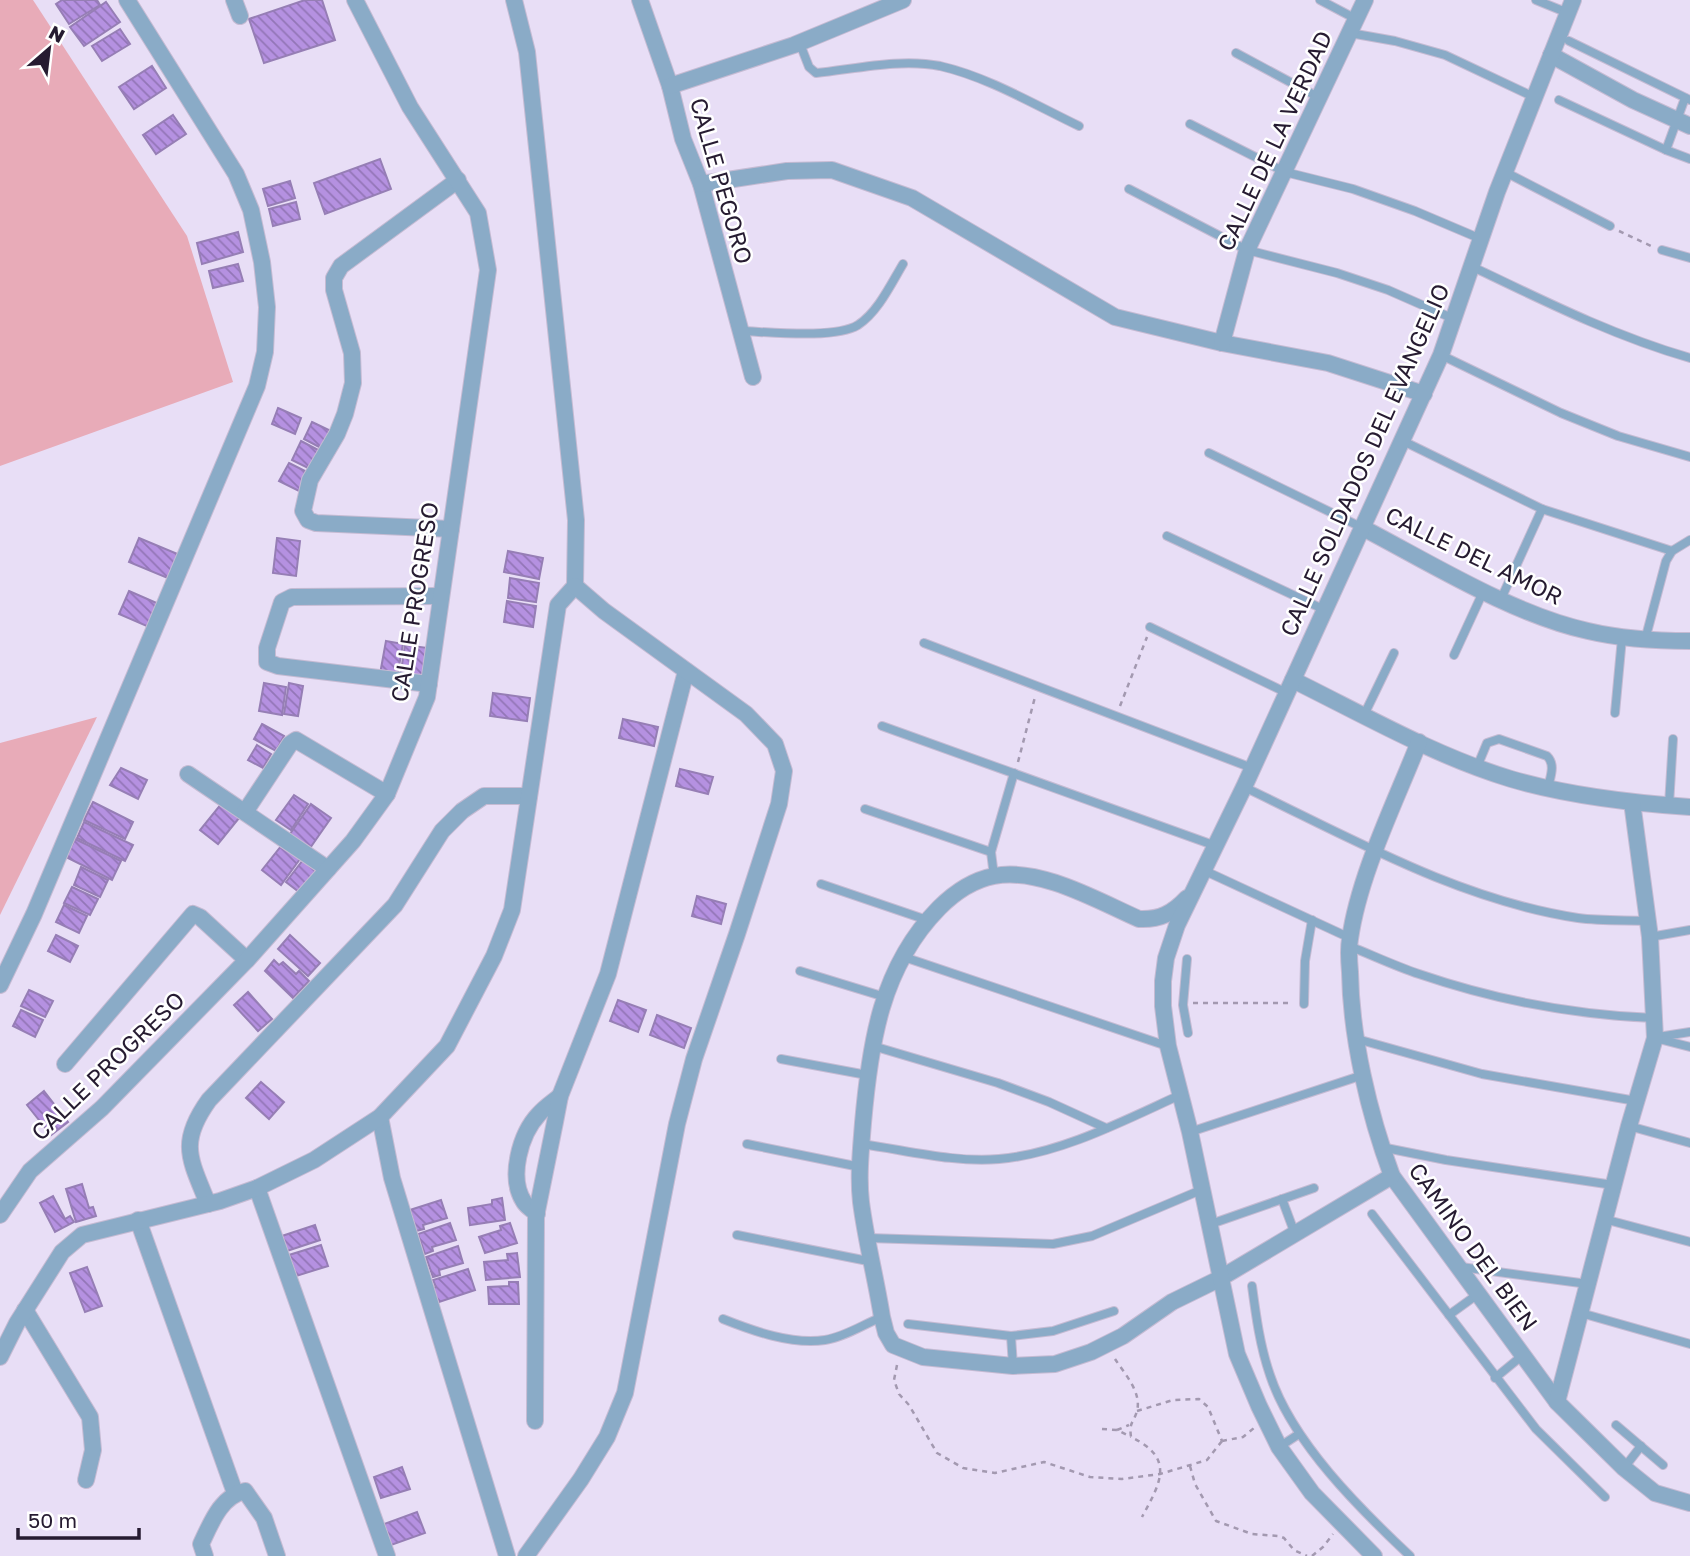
<svg xmlns="http://www.w3.org/2000/svg" width="1690" height="1556" viewBox="0 0 1690 1556" font-family="'Golos Text',sans-serif">
  <style>
    .green { fill: #e8abb8 }
    .building { fill: url(#building-back-hatch); stroke: #967eb5; stroke-width: 2 }
    .lines { fill: none; stroke-linecap: round; stroke-linejoin: round }
    .lane-casing { stroke: #c5bbd3; stroke-width: 10 }
    .street-casing { stroke: #c5bbd3; stroke-width: 18 }
    .path { stroke: #a399b0; stroke-width: 2.5; stroke-dasharray: 5 5; stroke-linecap: butt }
    .lane { stroke: #8aabc7; stroke-width: 8 }
    .street { stroke: #8aabc7; stroke-width: 16 }
    .labels { text-anchor: middle; stroke-width: 5; stroke-linejoin: round; paint-order: stroke }
    .street-label { font-size: 23px; fill: #261b31; stroke: #fff }
  </style>
  <defs>
    <pattern id="building-back-hatch" width="6" height="6" patternUnits="userSpaceOnUse" patternTransform="scale(1.75)"><rect width="6" height="6" fill="#b591e1"/><path d="M-1 5l2 2M0 0l6 6M5-1l2 2" fill="none" stroke="#9376b7"/></pattern>
  </defs>
  <rect width="100%" height="100%" fill="#e8def6"/>
  <!-- green -->
  <g class="green">
    <polygon points="0,0 33,0 187,236 233,382 0,466"/>
    <polygon points="97,717 0,915 0,743"/>
  </g>
  <!-- building -->
  <g class="building">
    <polygon points="62,0 97,0 100,5 69,24 56,4"/>
    <polygon points="305,0 322,0 335,40 264,63 249,19"/>
    <polygon points="106,2 120,22 84,46 70,27"/>
    <polygon points="120,29 130,44 102,61 92,46"/>
    <polygon points="152,66 166,88 134,109 119,87"/>
    <polygon points="173,115 186,134 156,154 143,135"/>
    <polygon points="380,159 391,189 325,214 314,183"/>
    <polygon points="290,181 295,198 268,206 263,189"/>
    <polygon points="296,202 300,219 273,226 269,209"/>
    <polygon points="238,232 243,252 202,264 197,243"/>
    <polygon points="238,264 243,281 213,288 209,271"/>
    <polygon points="278,408 301,418 295,434 272,424"/>
    <polygon points="312,422 333,432 325,450 304,439"/>
    <polygon points="301,441 322,452 312,470 292,460"/>
    <polygon points="289,463 311,474 301,492 279,481"/>
    <polygon points="139,538 180,555 170,579 129,562"/>
    <polygon points="277,538 300,541 296,576 273,573"/>
    <polygon points="508,551 543,558 539,579 504,572"/>
    <polygon points="510,578 539,583 536,602 508,598"/>
    <polygon points="129,591 159,604 149,627 119,614"/>
    <polygon points="507,601 536,606 533,627 504,622"/>
    <polygon points="386,641 403,644 397,677 380,674"/>
    <polygon points="405,645 428,648 423,681 400,678"/>
    <polygon points="264,683 286,687 282,715 259,711"/>
    <polygon points="289,683 303,686 298,716 284,714"/>
    <polygon points="493,693 530,698 527,721 490,716"/>
    <polygon points="623,719 658,727 654,746 619,738"/>
    <polygon points="262,724 284,736 276,751 254,739"/>
    <polygon points="257,745 271,754 263,768 248,760"/>
    <polygon points="121,768 147,780 138,799 110,785"/>
    <polygon points="680,769 713,777 708,794 676,786"/>
    <polygon points="294,795 308,804 291,830 276,820"/>
    <polygon points="93,802 133,822 125,839 84,820"/>
    <polygon points="222,803 239,818 218,844 200,830"/>
    <polygon points="311,804 331,818 310,848 290,834"/>
    <polygon points="84,822 133,845 125,861 77,838"/>
    <polygon points="75,839 121,861 112,880 66,857"/>
    <polygon points="282,845 300,859 281,885 262,870"/>
    <polygon points="303,860 320,874 303,895 286,882"/>
    <polygon points="81,867 108,880 100,897 74,885"/>
    <polygon points="72,887 98,899 90,915 64,903"/>
    <polygon points="697,896 726,904 721,924 692,916"/>
    <polygon points="64,905 87,916 79,933 56,922"/>
    <polygon points="56,935 78,946 70,962 48,951"/>
    <polygon points="290,935 320,963 308,976 278,949"/>
    <polygon points="274,960 279,965 283,962 296,974 299,971 309,981 293,998 265,971"/>
    <polygon points="29,990 53,1001 45,1017 21,1006"/>
    <polygon points="248,992 272,1019 258,1031 234,1005"/>
    <polygon points="618,1000 646,1010 638,1032 610,1021"/>
    <polygon points="21,1010 43,1020 35,1037 13,1026"/>
    <polygon points="657,1015 691,1028 684,1048 650,1035"/>
    <polygon points="261,1082 284,1102 269,1119 246,1098"/>
    <polygon points="44,1091 68,1122 51,1135 27,1105"/>
    <polygon points="82,1184 89,1208 93,1207 96,1216 76,1222 66,1189"/>
    <polygon points="53,1196 65,1219 70,1216 74,1222 55,1232 40,1203"/>
    <polygon points="502,1198 505,1220 470,1225 468,1208 492,1204 492,1200"/>
    <polygon points="441,1200 447,1218 423,1225 424,1229 416,1231 410,1210"/>
    <polygon points="450,1223 456,1240 432,1247 433,1251 425,1254 418,1234"/>
    <polygon points="510,1223 517,1243 485,1253 479,1237 501,1230 500,1226"/>
    <polygon points="315,1225 320,1240 287,1251 282,1236"/>
    <polygon points="321,1245 328,1266 296,1276 289,1255"/>
    <polygon points="458,1246 463,1263 439,1270 440,1275 433,1277 426,1257"/>
    <polygon points="517,1253 520,1277 486,1280 484,1262 508,1260 507,1254"/>
    <polygon points="87,1267 102,1306 85,1312 70,1273"/>
    <polygon points="468,1269 475,1290 433,1304 429,1290 436,1287 433,1280"/>
    <polygon points="509,1282 518,1282 519,1304 489,1304 488,1287 509,1286"/>
    <polygon points="402,1467 410,1489 381,1498 374,1477"/>
    <polygon points="417,1512 425,1533 391,1545 384,1524"/>
  </g>
  <g class="lines">
    <defs>
      <g id="lane">
        <polyline points="1320,0 1356,19"/>
        <polyline points="1536,0 1568,13"/>
        <polyline points="1350,33 1395,41 1445,55 1534,97"/>
        <polyline points="1569,41 1690,100"/>
        <path d="M794,45L802,49L809,67L816,73C855,69 901,58 940,66C988,77 1035,105 1079,126"/>
        <polyline points="1236,53 1318,97"/>
        <polyline points="1559,100 1666,150 1690,159"/>
        <polyline points="1190,124 1285,172 1353,189 1415,211 1481,239"/>
        <polyline points="1666,150 1685,98"/>
        <polyline points="1505,172 1610,226"/>
        <polyline points="1129,189 1247,250 1337,273 1388,290 1454,319"/>
        <polyline points="1662,250 1690,258"/>
        <path d="M1473,267C1544,301 1614,336 1690,358"/>
        <path d="M741,331C770,332 835,339 858,325C878,312 891,284 903,264"/>
        <polyline points="1441,355 1561,413 1618,436 1690,457"/>
        <polyline points="1403,441 1542,509 1672,551"/>
        <polyline points="1209,453 1363,528"/>
        <polyline points="1167,536 1325,610"/>
        <polyline points="1501,599 1542,509"/>
        <polyline points="1150,627 1287,693"/>
        <polyline points="1645,640 1666,561 1672,551 1690,540"/>
        <polyline points="924,643 1252,768"/>
        <polyline points="1454,655 1484,590"/>
        <polyline points="1615,713 1622,638"/>
        <polyline points="1364,715 1394,653"/>
        <polyline points="882,726 1216,846"/>
        <path d="M1477,767L1487,743L1499,739L1547,756C1556,765 1550,777 1548,788"/>
        <path d="M1244,787C1351,838 1459,900 1578,918C1601,921 1625,920 1648,921"/>
        <polyline points="1669,805 1673,739"/>
        <polyline points="865,809 991,852"/>
        <polyline points="1203,870 1350,938"/>
        <polyline points="994,876 991,852 1014,773"/>
        <polyline points="821,884 927,920"/>
        <polyline points="1650,937 1690,930"/>
        <path d="M1349,946C1372,955 1395,966 1419,974C1495,1000 1574,1015 1654,1018"/>
        <polyline points="901,956 1167,1046"/>
        <polyline points="1187,959 1183,1005 1188,1033"/>
        <polyline points="800,971 885,997"/>
        <polyline points="1304,1004 1305,961 1312,920"/>
        <polyline points="1658,1037 1690,1032"/>
        <polyline points="1655,1038 1690,1047"/>
        <polyline points="1357,1039 1482,1074 1636,1101"/>
        <polyline points="873,1046 998,1083 1049,1102 1106,1128"/>
        <polyline points="781,1059 867,1075"/>
        <polyline points="1629,1126 1690,1143"/>
        <polyline points="1190,1132 1363,1075"/>
        <polyline points="747,1144 860,1167"/>
        <path d="M861,1144C906,1150 954,1163 999,1159C1060,1154 1125,1120 1180,1095"/>
        <polyline points="1381,1147 1446,1160 1613,1185"/>
        <polyline points="1282,1199 1295,1234"/>
        <polyline points="1372,1214 1536,1429 1605,1497"/>
        <polyline points="1604,1219 1690,1242"/>
        <polyline points="1208,1225 1314,1188"/>
        <polyline points="737,1235 873,1262"/>
        <polyline points="868,1238 1053,1244 1092,1236 1201,1190"/>
        <polyline points="1461,1267 1588,1284"/>
        <path d="M1252,1286C1256,1316 1260,1346 1270,1375C1292,1442 1360,1509 1410,1556"/>
        <polyline points="1581,1313 1690,1344"/>
        <polyline points="1449,1315 1478,1294"/>
        <path d="M723,1319C753,1331 792,1345 825,1340C845,1337 864,1324 882,1317"/>
        <polyline points="908,1324 1011,1336 1053,1331 1114,1311"/>
        <polyline points="1011,1336 1013,1366"/>
        <polyline points="1495,1378 1523,1355"/>
        <polyline points="1616,1425 1663,1465"/>
        <polyline points="1279,1447 1299,1434"/>
        <polyline points="1624,1468 1641,1446"/>
      </g>
      <g id="street">
        <polyline points="234,0 240,16"/>
        <polyline points="640,0 670,86 683,139 701,184 753,377"/>
        <polyline points="1551,55 1633,100 1690,126"/>
        <polyline points="670,86 794,45 903,0"/>
        <polyline points="701,184 787,171 832,170 912,198 1115,317 1222,343 1328,363 1424,394"/>
        <polyline points="1222,343 1247,250 1365,0"/>
        <path d="M1363,528C1430,563 1514,615 1588,631C1622,639 1655,641 1690,641"/>
        <polyline points="451,529 316,523 308,520 303,511 310,480 337,434 345,414 353,383 352,353 334,290 334,278 341,266 458,180"/>
        <path d="M1293,680C1364,715 1435,756 1511,779C1569,796 1631,803 1690,807"/>
        <polyline points="429,684 278,666 267,662 267,648 282,602 292,597 441,596"/>
        <path d="M1419,742C1395,803 1359,875 1350,939C1348,950 1349,961 1350,972C1351,1038 1369,1114 1392,1176L1557,1402L1624,1468L1655,1493L1690,1503"/>
        <polyline points="188,774 328,869"/>
        <polyline points="245,812 290,744 296,740 387,794"/>
        <path d="M1187,898C1173,913 1160,920 1139,919C1098,901 1040,867 994,876C973,880 953,894 939,908C881,967 870,1043 863,1123C861,1149 858,1176 861,1202C866,1241 876,1279 882,1317L886,1333L893,1345L923,1357L1013,1366L1055,1364L1091,1352L1123,1336L1172,1302L1219,1279L1392,1176"/>
        <polyline points="0,985 34,914 257,386 265,352 267,307 262,262 251,210 236,174 127,0"/>
        <polyline points="65,1064 193,914 200,917 247,960"/>
        <polyline points="380,1117 392,1178 507,1556"/>
        <polyline points="257,1188 387,1556"/>
        <path d="M208,1204C190,1159 178,1143 209,1100L395,905L442,831L462,811L484,796H529"/>
        <path d="M537,1214C533,1210 527,1207 524,1202C508,1178 520,1134 539,1114C545,1107 553,1102 560,1096"/>
        <polyline points="0,1215 30,1171 102,1108 247,960 353,841 387,794 427,697 488,270 478,213 410,107 355,0"/>
        <polyline points="138,1220 235,1493"/>
        <polyline points="25,1310 90,1417 93,1450 86,1480"/>
        <polyline points="0,1357 17,1323 62,1252 82,1235 220,1201 257,1188 314,1160 380,1117 447,1046 494,956 512,910 558,605 575,586 576,520 527,52 514,0"/>
        <polyline points="1557,1402 1629,1126 1655,1038 1650,937 1632,802"/>
        <polyline points="535,1421 536,1216 555,1122 560,1096 608,974 686,671"/>
        <path d="M205,1556L201,1544C211,1523 221,1496 245,1491L264,1518L277,1556"/>
        <polyline points="526,1556 581,1479 607,1437 625,1393 677,1124 694,1059 737,934 779,804 784,771 775,744 746,714 604,611 575,586"/>
        <polyline points="1374,1556 1312,1493 1279,1447 1259,1406 1237,1354 1190,1132 1168,1046 1163,1006 1163,981 1166,958 1177,925 1244,787 1441,355 1497,192 1573,0"/>
      </g>
    </defs>
    <!-- lane casing -->
    <use href="#lane" class="lane-casing"/>
    <!-- street casing -->
    <use href="#street" class="street-casing"/>
    <!-- path -->
    <g class="path">
      <polyline points="1619,231 1651,246"/>
      <polyline points="1120,706 1147,637"/>
      <polyline points="1018,762 1035,697"/>
      <polyline points="1193,1003 1292,1003"/>
      <path d="M1115,1359C1124,1373 1142,1392 1137,1411C1133,1424 1129,1422 1131,1437C1175,1458 1161,1482 1142,1517"/>
      <polyline points="897,1365 894,1380 899,1394 909,1405 937,1453 963,1468 995,1473 1044,1462 1090,1477 1122,1479 1160,1474 1207,1460 1222,1441"/>
      <polyline points="1137,1411 1173,1400 1199,1399 1208,1407 1222,1441"/>
      <polyline points="1102,1429 1117,1430 1131,1437"/>
      <polyline points="1117,1430 1129,1425"/>
      <polyline points="1222,1441 1243,1437 1254,1428"/>
      <polyline points="1190,1466 1195,1484 1216,1521 1252,1534 1279,1536 1284,1538 1294,1550 1307,1556"/>
      <polyline points="1312,1556 1323,1547 1333,1534"/>
    </g>
    <!-- lane -->
    <use href="#lane" class="lane"/>
    <!-- street -->
    <use href="#street" class="street"/>
  </g>
  <g class="labels">
    <!-- street labels -->
    <g class="street-label">
      <text transform="translate(1275 141) rotate(-65)" y="8">CALLE DE LA VERDAD</text>
      <text transform="translate(721 181) rotate(74)" y="8">CALLE PEGORO</text>
      <text transform="translate(1365 460) rotate(-66)" y="8">CALLE SOLDADOS DEL EVANGELIO</text>
      <text transform="translate(1474 556) rotate(26)" y="8">CALLE DEL AMOR</text>
      <text transform="translate(415 602) rotate(-81)" y="8">CALLE PROGRESO</text>
      <text transform="translate(108 1066) rotate(-44)" y="8">CALLE PROGRESO</text>
      <text transform="translate(1473 1247) rotate(54)" y="8">CAMINO DEL BIEN</text>
    </g>
  </g>
  <!-- north arrow -->
  <g transform="translate(49 49) rotate(28)" stroke="#ffffff" stroke-width="5" paint-order="stroke">
  <path d="M0-5L12 26L0 18L-12 26Z" fill="#261b31"/>
  <text y="-10" font-size="19" font-weight="bold" text-anchor="middle" fill="#261b31">N</text>
  </g>
  <!-- scale -->
  <path d="M18 1528v10h121v-10" fill="none" stroke="#261b31" stroke-width="3.5"/>
  <text x="28" y="1528" font-size="21" fill="#261b31" stroke="#ffffff" stroke-width="5" paint-order="stroke">50 m</text>
</svg>
